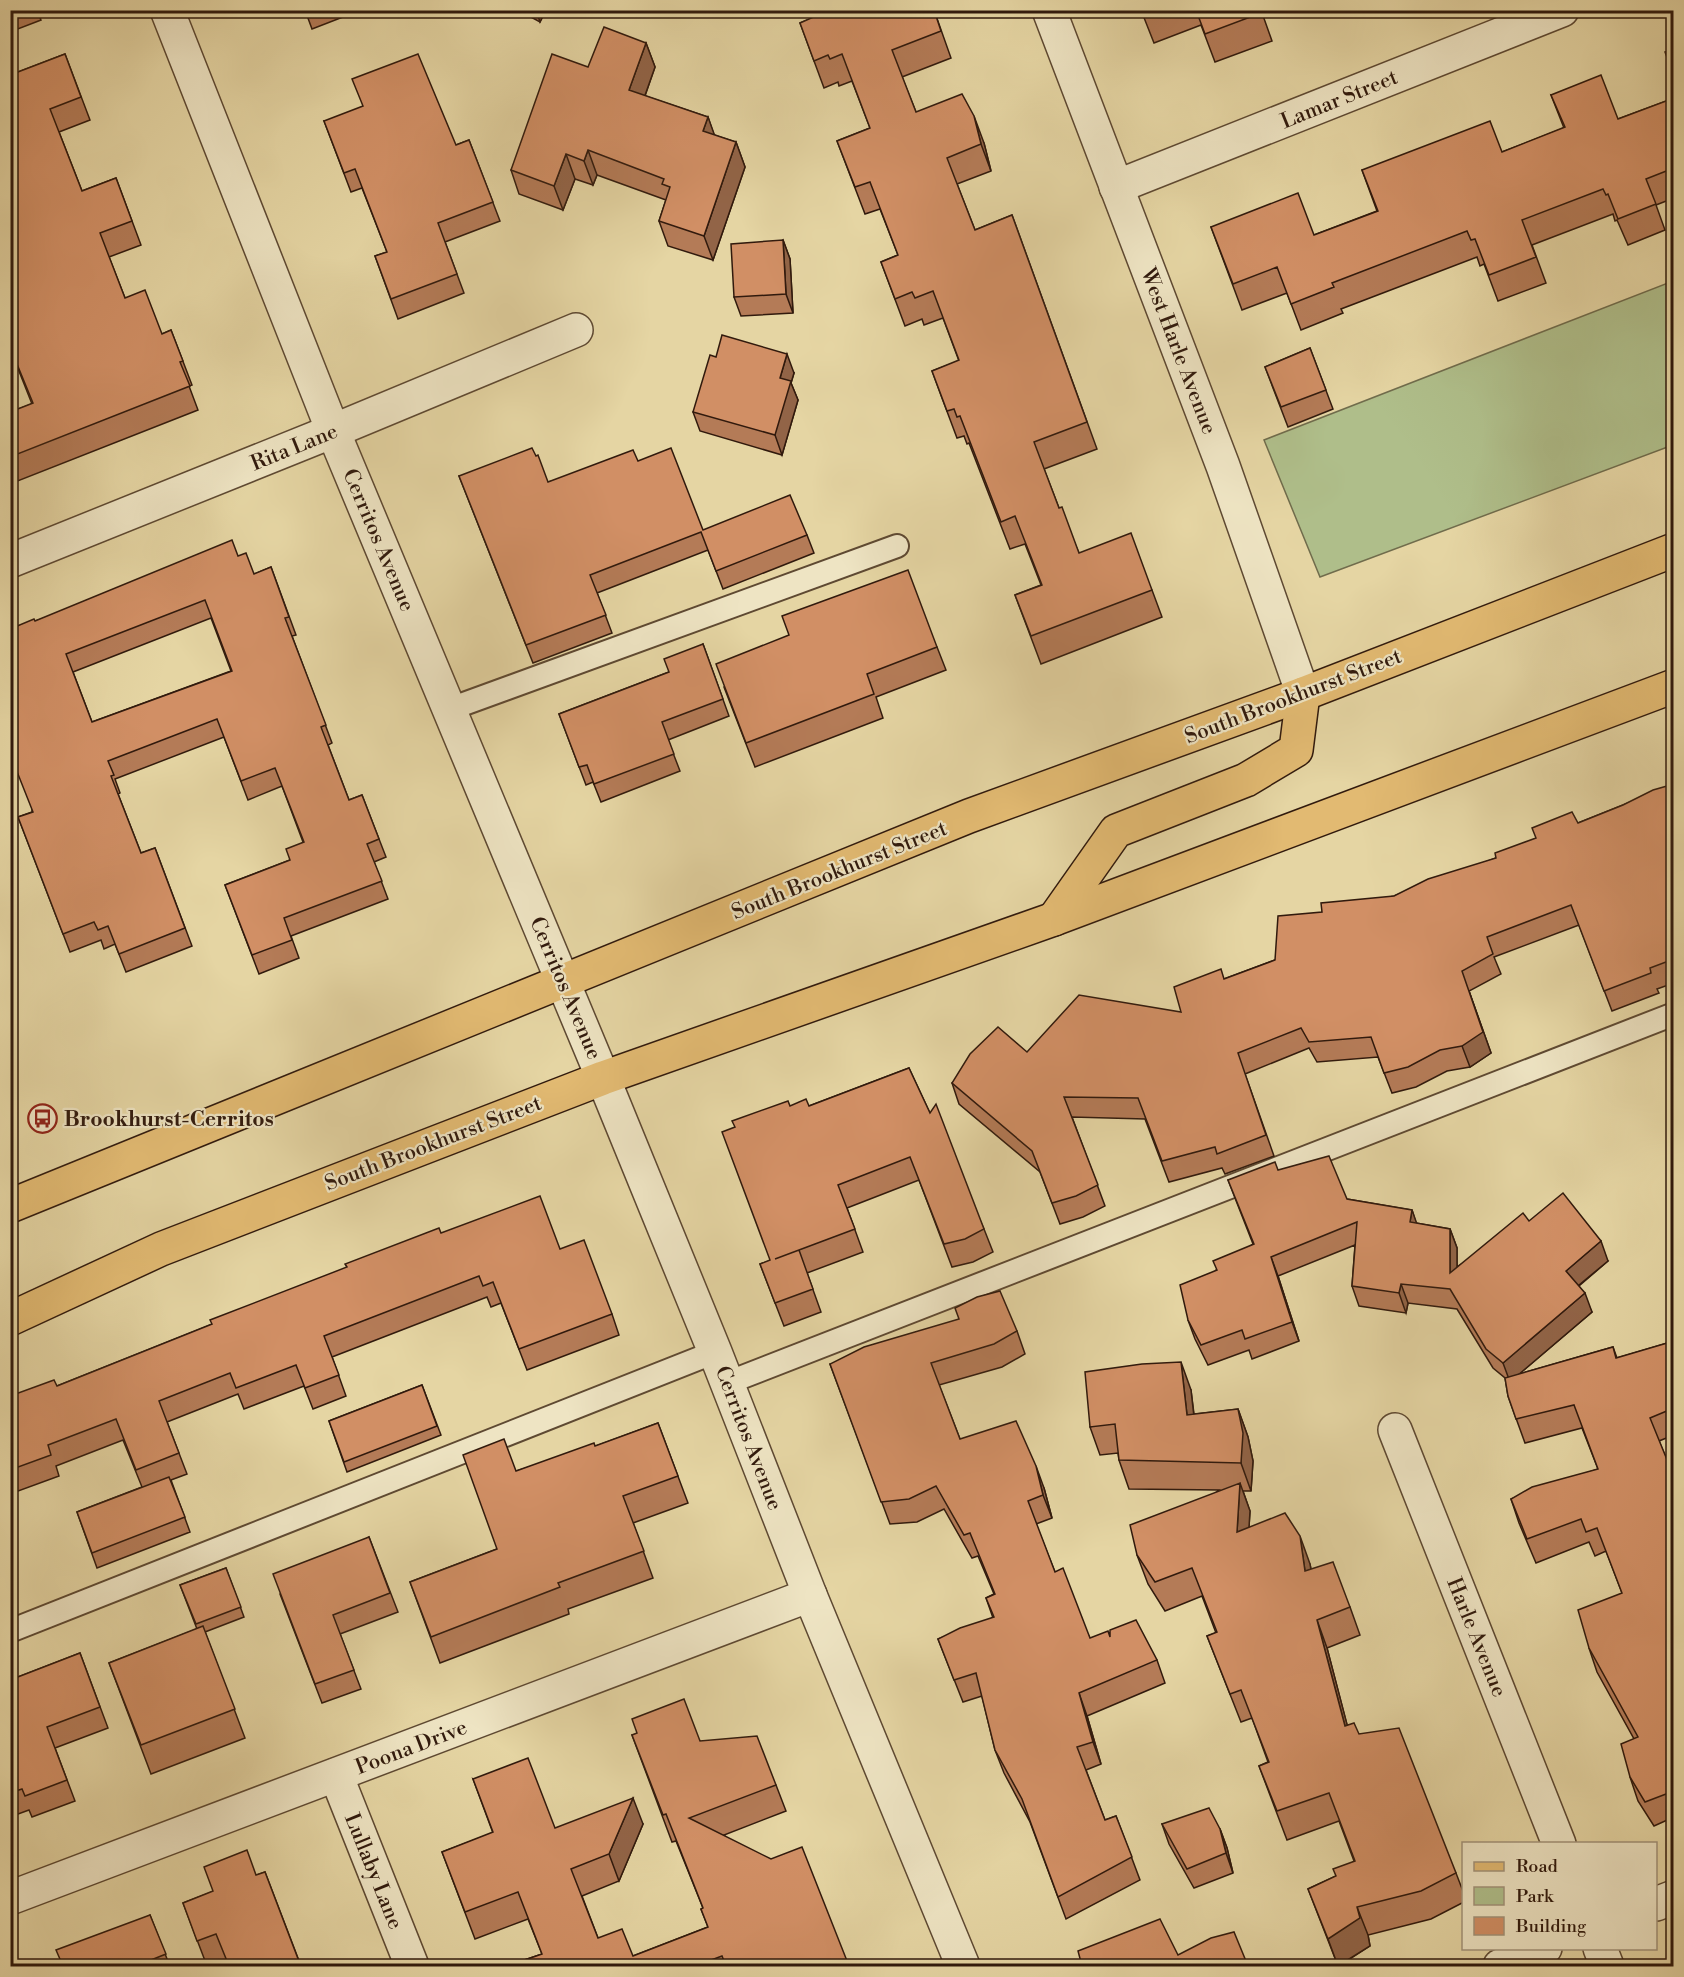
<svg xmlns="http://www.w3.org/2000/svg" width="1684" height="1977" viewBox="0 0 1684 1977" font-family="'Libre Bodoni',serif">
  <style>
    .green { fill: #afbe8a; stroke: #706c4c; stroke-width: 1.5 }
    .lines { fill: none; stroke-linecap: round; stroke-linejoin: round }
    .service-casing { stroke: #5e4932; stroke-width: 26 }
    .minor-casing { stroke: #5e4932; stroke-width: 36 }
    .tertiary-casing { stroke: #5e4932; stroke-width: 36 }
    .primary-casing { stroke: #311a0d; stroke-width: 36 }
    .service { stroke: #eee4c3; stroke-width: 22 }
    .minor { stroke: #eee4c3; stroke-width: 33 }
    .tertiary { stroke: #eee4c3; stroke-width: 33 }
    .primary { stroke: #e2ba72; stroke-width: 33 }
    .wall { fill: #b47b57; stroke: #311a0d; stroke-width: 1.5; fill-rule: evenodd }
    .shaded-wall { fill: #926447; stroke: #311a0d; stroke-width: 1.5 }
    .building { fill: #d18f65; stroke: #311a0d; stroke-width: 1.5; fill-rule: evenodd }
    .labels { text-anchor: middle; stroke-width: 4.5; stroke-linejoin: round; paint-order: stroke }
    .street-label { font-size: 21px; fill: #311a0d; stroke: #eee4c3 }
    .poi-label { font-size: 21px; font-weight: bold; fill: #311a0d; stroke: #eee4c3; text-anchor: start }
  </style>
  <rect width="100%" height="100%" fill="#e5d5a3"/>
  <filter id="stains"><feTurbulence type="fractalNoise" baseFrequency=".00333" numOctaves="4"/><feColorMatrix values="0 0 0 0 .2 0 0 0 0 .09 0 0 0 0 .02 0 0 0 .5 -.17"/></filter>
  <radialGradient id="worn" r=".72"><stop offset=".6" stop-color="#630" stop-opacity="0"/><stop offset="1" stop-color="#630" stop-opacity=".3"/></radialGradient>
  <!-- green -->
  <polygon class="green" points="1673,281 1673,445 1320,577 1264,440"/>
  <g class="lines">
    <defs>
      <g id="service">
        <polyline points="450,709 897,546"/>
        <polyline points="727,1383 1674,1014"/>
        <polyline points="10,1631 715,1352"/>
      </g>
      <g id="minor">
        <polyline points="1049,10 1223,466 1303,694"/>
        <polyline points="1116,187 1562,10"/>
        <polyline points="10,561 333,431 576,330"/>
        <polyline points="1395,1430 1559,1844"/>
        <polyline points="336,1775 412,1966"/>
        <polyline points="10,1898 810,1595"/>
        <polyline points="1656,1904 1674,1897"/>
        <polyline points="1600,1948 1607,1966"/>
        <polyline points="1500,1966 1545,1948"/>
      </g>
      <polyline id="tertiary" points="167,10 333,431 603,1078 715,1352 810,1595 963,1966"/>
      <g id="primary">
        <polyline points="1054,919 1116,831 1246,780 1296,750 1303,694"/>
        <polyline points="10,1206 969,816 1303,694 1674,550"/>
        <polyline points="10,1319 161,1249 603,1078 1054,919 1674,686"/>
      </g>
    </defs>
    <!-- service casing -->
    <use href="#service" class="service-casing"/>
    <!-- minor casing -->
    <use href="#minor" class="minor-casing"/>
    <!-- tertiary casing -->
    <use href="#tertiary" class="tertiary-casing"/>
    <!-- primary casing -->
    <use href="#primary" class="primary-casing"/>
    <!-- service -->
    <use href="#service" class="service"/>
    <!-- minor -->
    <use href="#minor" class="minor"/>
    <!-- tertiary -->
    <use href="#tertiary" class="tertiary"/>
    <!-- primary -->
    <use href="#primary" class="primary"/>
  </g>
  <!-- wall -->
  <g class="wall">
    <polygon points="10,10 45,10 47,15 40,18 41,20 10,32"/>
    <polygon points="305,10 361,10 312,29"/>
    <polygon points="518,10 546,10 540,22"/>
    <polygon points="813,10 934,10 951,58 902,77 916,112 984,143 991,171 957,184 975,230 1012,215 1097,449 1044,469 1059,508 1079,553 1152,590 1162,617 1041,664 1015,595 1041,585 1025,544 1010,549 969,443 967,444 964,436 957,438 942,398 932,371 959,361 943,318 924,325 922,319 905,326 881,262 898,255 880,209 865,214 837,141 870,128 852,81 839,86 838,82 824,88 800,23 815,17"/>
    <polygon points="1141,10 1261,10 1272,41 1215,62 1201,25 1154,43"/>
    <polygon points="646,43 655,67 645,96 708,117 714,135 736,142 745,167 713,260 668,246 659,221 666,200 597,175 593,185 575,179 563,210 519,194 511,170 588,67"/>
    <polygon points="65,54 90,120 59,132 82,191 116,178 141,245 109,257 125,298 162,334 171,330 192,385 189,386 198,410 10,484 10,412 32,404 13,356 10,357 10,75"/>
    <polygon points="1551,95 1618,119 1674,98 1674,198 1656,205 1665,230 1628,245 1617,220 1615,221 1613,214 1532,245 1546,283 1498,301 1484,264 1480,266 1477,257 1341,309 1343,313 1301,330 1287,293 1242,310 1211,227 1314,235 1377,211 1362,170 1502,152 1564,128"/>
    <polygon points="324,121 456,145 469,140 500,221 445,242 464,293 398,319 375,256 387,252 362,188 351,192"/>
    <polygon points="783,240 790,259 793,313 741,316 734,297"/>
    <polygon points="1310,348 1333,409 1288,427 1265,367"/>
    <polygon points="794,373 791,383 798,400 782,455 700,431 693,412"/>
    <polygon points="638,461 703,530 807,535 814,553 723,589 708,550 597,593 612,633 533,663 459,476 548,482"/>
    <path d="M238,556L254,574L271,567L296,635L292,636L332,743L328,745L349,800L362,795L386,857L374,862L388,899L291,936L299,958L259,974L225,885L290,860L303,842L282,786L248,800L224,737L115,779L120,793L118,794L141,853L155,848L192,946L126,972L115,944L104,949L101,940L70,952L18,817L32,812L35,621ZM211,618L231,671L92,722L73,672Z"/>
    <polygon points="703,644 729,716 668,740 680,771 601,802 593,782 586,785 559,714 669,672"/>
    <polygon points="937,647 946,670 876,697 883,718 755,767 724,687"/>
    <polygon points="1674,784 1674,983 1657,989 1659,993 1612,1011 1579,925 1494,957 1501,974 1469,991 1491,1053 1470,1067 1447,1071 1416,1087 1392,1093 1378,1057 1317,1062 1309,1048 1245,1074 1274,1156 1225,1174 1222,1168 1169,1182 1145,1119 1072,1117 1105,1206 1083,1217 1060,1224 1040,1172 959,1104 952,1083 1027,1052 1181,1012 1224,979 1275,960 1322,912 1394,896 1496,858 1578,823 1623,805"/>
    <polygon points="909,1068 984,1229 993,1252 973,1262 952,1267 919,1180 847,1208 863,1252 807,1273 821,1312 784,1326 760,1264 770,1261 790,1106 809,1106"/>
    <polygon points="1278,1170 1347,1199 1412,1210 1416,1223 1450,1229 1457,1248 1457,1267 1529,1221 1608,1261 1579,1286 1592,1312 1519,1374 1613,1347 1617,1358 1674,1341 1674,1435 1659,1441 1674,1477 1674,1817 1654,1826 1638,1801 1630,1777 1634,1739 1597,1672 1589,1648 1622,1593 1606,1551 1595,1556 1589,1542 1536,1563 1519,1523 1511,1499 1598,1469 1582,1428 1525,1443 1508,1396 1505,1378 1493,1368 1457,1309 1408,1303 1406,1313 1359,1306 1352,1286 1355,1245 1278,1276 1299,1341 1252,1359 1249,1350 1208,1365 1195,1339 1188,1320 1216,1270 1253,1244 1228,1180"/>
    <polygon points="441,1233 560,1249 612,1314 619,1335 527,1370 501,1303 491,1307 487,1297 332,1357 346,1396 313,1409 304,1386 244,1409 238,1394 167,1422 187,1474 171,1480 190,1532 97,1568 77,1512 142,1487 123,1440 56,1466 59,1476 10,1494 10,1396 57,1386"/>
    <polygon points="1017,1331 1025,1354 1002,1367 939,1385 960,1439 1044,1488 1052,1518 1036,1524 1055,1572 1090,1638 1110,1637 1157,1660 1165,1683 1087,1716 1101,1764 1086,1770 1105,1820 1116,1816 1140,1880 1066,1919 1030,1822 1004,1773 995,1750 982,1696 963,1702 938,1639 993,1618 986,1598 994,1594 978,1556 972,1558 944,1509 917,1522 890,1524 830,1364"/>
    <polygon points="422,1385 441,1435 347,1472 329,1421"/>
    <polygon points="1191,1390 1194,1414 1238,1409 1248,1437 1253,1461 1251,1491 1243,1491 1250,1511 1249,1527 1310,1564 1311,1569 1350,1607 1360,1635 1327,1648 1347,1725 1359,1734 1456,1873 1464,1894 1464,1902 1431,1919 1368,1935 1370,1946 1339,1966 1338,1966 1308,1889 1336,1876 1354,1861 1339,1821 1287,1840 1259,1766 1268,1762 1252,1718 1241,1722 1207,1636 1216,1633 1202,1596 1165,1611 1148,1584 1137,1555 1219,1490 1129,1489 1119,1460 1118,1453 1100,1455 1090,1427"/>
    <polygon points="658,1423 688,1503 633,1523 653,1578 568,1609 569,1614 440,1663 410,1582 497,1549 516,1471 596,1446"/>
    <polygon points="369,1537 398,1612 340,1634 361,1689 322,1703 280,1594"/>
    <polygon points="226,1568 244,1617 205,1632 245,1738 151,1774 109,1663 197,1629 180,1585"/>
    <polygon points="80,1653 108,1728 55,1748 75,1801 32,1817 29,1810 10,1817 10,1680"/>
    <polygon points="632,1735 700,1741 776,1785 786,1811 724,1835 849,1966 507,1966 542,1954 528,1919 475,1939 442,1852 493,1833 473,1779 555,1828 643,1824 619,1881 582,1896 598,1938 633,1956 708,1927 701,1909 703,1908 676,1841 672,1842"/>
    <polygon points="1162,1824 1220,1829 1227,1848 1233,1873 1194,1888 1169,1844"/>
    <polygon points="265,1872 301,1966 228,1966 227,1962 216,1966 207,1966 183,1903"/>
    <polygon points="150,1915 169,1964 164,1966 62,1966"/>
  </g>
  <!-- shaded-wall -->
  <g class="shaded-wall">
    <polygon points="536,10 546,10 540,22"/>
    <polygon points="646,43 655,67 638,115 629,90"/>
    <polygon points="974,116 984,143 991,171 981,144"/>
    <polygon points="708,117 717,142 703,131"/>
    <polygon points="736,142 745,167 713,260 704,236"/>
    <polygon points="588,150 597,175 593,185 584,161"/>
    <polygon points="566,154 575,179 563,210 554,186"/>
    <polygon points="783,240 790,259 793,313 786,294"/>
    <polygon points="787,354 794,373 791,383 798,400 782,455 775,435 780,378"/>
    <polygon points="1469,991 1491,1053 1470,1067 1462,1046"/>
    <polygon points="1412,1210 1419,1230 1410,1222"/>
    <polygon points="1450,1229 1457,1248 1457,1292 1450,1273"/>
    <polygon points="1601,1241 1608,1261 1573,1290 1566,1271"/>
    <polygon points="1271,1257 1278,1276 1299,1341 1292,1322"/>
    <polygon points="1401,1284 1408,1303 1406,1313 1399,1293"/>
    <polygon points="1585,1293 1592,1312 1510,1382 1503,1363"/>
    <polygon points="1181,1362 1191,1390 1197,1444 1187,1415"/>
    <polygon points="1238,1409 1248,1437 1253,1461 1251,1491 1241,1463"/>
    <polygon points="1036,1466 1044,1488 1052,1518 1043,1495"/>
    <polygon points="1240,1483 1250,1511 1247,1560 1237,1532"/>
    <polygon points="1300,1536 1310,1564 1316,1599 1305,1571"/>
    <polygon points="1317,1620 1327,1648 1355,1755 1345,1726"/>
    <polygon points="1079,1693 1087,1716 1101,1764 1093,1742"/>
    <polygon points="633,1798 643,1824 619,1881 609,1854"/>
    <polygon points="1220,1829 1227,1848 1233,1873 1226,1853"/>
    <polygon points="1357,1907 1368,1935 1370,1946 1338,1966 1328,1939"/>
  </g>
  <!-- building -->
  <g class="building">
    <polygon points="813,10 934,10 941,31 892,50 916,112 962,94 974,116 981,144 947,158 975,230 1012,215 1087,422 1034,442 1059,508 1062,507 1079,553 1131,533 1152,590 1031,636 1015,595 1042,585 1015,516 1001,522 960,416 957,417 954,409 947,411 932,371 959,360 933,291 915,298 912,292 895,299 881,262 898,255 870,182 855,187 837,141 870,128 842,54 830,59 828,55 814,61 800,23 816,16"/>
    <polygon points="1142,10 1154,10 1144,15"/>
    <polygon points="1196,10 1261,10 1261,13 1205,34"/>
    <polygon points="604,27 646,43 629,90 708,117 703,131 736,142 704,236 659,221 670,187 662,184 664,179 588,150 584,161 566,154 554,186 511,170 552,54 588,67"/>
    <polygon points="1674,49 1674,76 1665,52"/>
    <polygon points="65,54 81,97 50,109 82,191 116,178 132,221 100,233 125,298 145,290 162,334 171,330 183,361 180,362 190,386 10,457 10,412 33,403 10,347 10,75"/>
    <polygon points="418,54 456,145 469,140 493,202 438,223 457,274 391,299 375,256 387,252 355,169 344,173 324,121 363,106 352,79"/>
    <polygon points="1601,75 1618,119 1674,98 1674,168 1646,179 1656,204 1618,219 1608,194 1606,195 1603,189 1522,220 1536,257 1489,275 1475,239 1471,240 1467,231 1332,283 1334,287 1291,304 1277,267 1233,284 1211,227 1298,193 1314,235 1378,211 1362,170 1490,121 1502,152 1565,127 1551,95"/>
    <polygon points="783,240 786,294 734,297 731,244"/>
    <polygon points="722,335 787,354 780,378 791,381 775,435 693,412 710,355 716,357"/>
    <polygon points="1310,348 1326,390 1281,407 1265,367"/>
    <polygon points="532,448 536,456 538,455 548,482 633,450 638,461 671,448 703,530 790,495 807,535 716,571 701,532 590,575 606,615 526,645 459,476"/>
    <path d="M232,540L238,556L246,553L254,574L271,567L289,617L285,618L326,725L321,727L349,800L362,795L379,839L367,844L382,881L284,918L292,940L252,955L225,885L290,860L286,849L304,842L275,768L241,781L217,719L108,761L114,775L111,776L141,853L155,848L185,928L119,954L108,926L98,930L94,922L63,934L18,817L33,812L10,754V629L34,619L35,621ZM205,600L232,671L92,722L66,654Z"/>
    <polygon points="908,570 937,647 867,674 874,694 746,743 716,664 789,635 782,616"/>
    <polygon points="703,644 723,699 662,722 674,754 594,784 587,765 579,767 559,714 669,672 664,659"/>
    <polygon points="1674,784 1674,959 1650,968 1651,973 1604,991 1571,905 1487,937 1493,954 1462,971 1483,1032 1462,1046 1440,1050 1408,1067 1384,1073 1371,1037 1309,1042 1301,1028 1238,1053 1266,1135 1217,1154 1215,1147 1162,1161 1138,1098 1064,1097 1098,1185 1076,1196 1052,1203 1032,1151 952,1083 970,1054 998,1027 1027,1052 1079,995 1181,1012 1174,987 1221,969 1224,979 1275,960 1278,916 1322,912 1321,903 1394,896 1428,879 1496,858 1495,853 1536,838 1532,828 1572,812 1578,823 1623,805 1653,790"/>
    <polygon points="909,1068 930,1113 936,1104 984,1229 965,1239 944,1244 910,1157 838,1185 855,1229 775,1259 799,1250 813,1289 775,1303 760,1264 770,1260 722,1132 735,1127 732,1121 788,1101 790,1106 806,1099 809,1106"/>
    <polygon points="1329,1156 1347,1199 1412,1210 1410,1222 1450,1229 1450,1273 1523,1213 1529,1221 1563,1193 1601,1241 1566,1271 1585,1293 1503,1363 1486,1349 1450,1289 1401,1284 1399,1293 1352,1286 1357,1222 1271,1257 1292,1322 1245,1339 1242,1330 1201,1345 1188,1320 1180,1285 1217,1270 1213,1261 1254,1244 1228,1180 1275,1162 1278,1170"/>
    <polygon points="540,1196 560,1249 584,1240 612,1314 519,1349 493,1282 483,1286 479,1276 324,1336 339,1375 305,1388 296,1365 236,1388 230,1373 159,1401 179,1453 136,1470 116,1419 48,1445 51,1455 10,1470 10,1396 54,1380 57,1386 212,1324 210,1320 347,1267 345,1264 439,1228 441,1233"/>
    <polygon points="1000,1291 1017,1331 994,1344 931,1363 960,1439 1016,1421 1036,1466 1043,1495 1028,1501 1055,1572 1063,1568 1090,1638 1108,1631 1110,1637 1110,1630 1136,1620 1157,1660 1079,1693 1093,1742 1077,1747 1105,1820 1116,1816 1132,1857 1058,1897 1022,1799 995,1750 976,1673 954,1680 938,1639 960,1628 994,1617 986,1598 995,1594 970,1533 964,1535 936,1486 909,1499 881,1502 830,1364 864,1347 959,1319 955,1308 977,1297"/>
    <polygon points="1674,1341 1674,1408 1650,1418 1674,1477 1674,1791 1645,1802 1630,1777 1621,1744 1638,1737 1589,1648 1578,1610 1622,1593 1597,1528 1586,1532 1581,1519 1527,1539 1511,1499 1532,1487 1598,1469 1574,1405 1516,1419 1508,1396 1505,1378 1613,1347 1616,1358"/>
    <polygon points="1181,1362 1187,1415 1238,1409 1243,1433 1241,1463 1119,1460 1115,1424 1090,1427 1085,1372 1142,1364"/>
    <polygon points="422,1385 437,1426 344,1462 329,1421"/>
    <polygon points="658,1423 678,1476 623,1496 644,1551 558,1583 560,1587 431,1637 410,1582 497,1549 463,1455 504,1439 516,1471 594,1443 595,1446"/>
    <polygon points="169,1477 185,1517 92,1553 77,1512"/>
    <polygon points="1240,1483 1237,1532 1285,1513 1300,1536 1305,1571 1333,1562 1350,1607 1317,1620 1345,1726 1354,1723 1359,1734 1399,1728 1456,1873 1421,1891 1357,1907 1360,1918 1328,1939 1308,1889 1336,1876 1333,1869 1355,1861 1329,1793 1277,1811 1259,1766 1269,1762 1241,1690 1230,1694 1207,1636 1217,1632 1192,1568 1155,1582 1137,1555 1130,1525"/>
    <polygon points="369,1537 390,1593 333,1615 354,1670 315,1684 273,1574"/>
    <polygon points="226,1568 241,1607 196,1624 180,1585"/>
    <polygon points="203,1626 235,1709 141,1745 109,1663"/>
    <polygon points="80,1653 100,1707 47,1727 67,1780 25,1796 22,1789 10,1793 10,1680"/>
    <polygon points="684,1699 700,1741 757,1736 776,1785 689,1818 771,1859 802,1847 849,1966 726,1966 722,1956 695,1966 507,1966 542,1954 518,1892 465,1912 442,1852 493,1832 473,1779 528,1758 555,1828 633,1798 609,1854 571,1869 598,1938 622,1929 633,1956 708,1927 701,1909 703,1908 666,1814 663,1815 632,1735 637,1733 632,1719"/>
    <polygon points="1209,1808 1220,1829 1226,1853 1187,1869 1162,1824"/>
    <polygon points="247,1850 256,1875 265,1872 300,1964 295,1966 229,1966 216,1934 197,1941 183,1903 213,1891 204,1867"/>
    <polygon points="150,1915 166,1954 136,1966 63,1966 56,1950"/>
    <polygon points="1160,1919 1178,1955 1211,1938 1234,1932 1248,1966 1082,1966 1078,1951"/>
  </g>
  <!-- icons -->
  <defs>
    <symbol id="bus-ring" viewBox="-11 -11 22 22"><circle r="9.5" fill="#eee4c3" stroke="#8f2418" stroke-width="1.5"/><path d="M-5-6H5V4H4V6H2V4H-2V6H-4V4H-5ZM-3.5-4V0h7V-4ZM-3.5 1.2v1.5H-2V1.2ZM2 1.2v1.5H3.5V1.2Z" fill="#8f2418"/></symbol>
  </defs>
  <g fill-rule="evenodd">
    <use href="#bus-ring" x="26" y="1102" width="33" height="33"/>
  </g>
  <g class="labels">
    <!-- street labels -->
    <g class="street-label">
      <text transform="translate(1339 99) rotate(-22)" y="7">Lamar Street</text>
      <text transform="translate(1179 351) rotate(69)" y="7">West Harle Avenue</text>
      <text transform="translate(294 447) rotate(-22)" y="7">Rita Lane</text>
      <text transform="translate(379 540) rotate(67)" y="7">Cerritos Avenue</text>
      <text transform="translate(1293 696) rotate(-21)" y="7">South Brookhurst Street</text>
      <text transform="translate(839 870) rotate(-22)" y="7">South Brookhurst Street</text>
      <text transform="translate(566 988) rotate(67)" y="7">Cerritos Avenue</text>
      <text transform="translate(433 1143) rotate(-21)" y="7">South Brookhurst Street</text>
      <text transform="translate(749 1438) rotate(69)" y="7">Cerritos Avenue</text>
      <text transform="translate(1477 1637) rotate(68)" y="7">Harle Avenue</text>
      <text transform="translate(411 1747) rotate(-21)" y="7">Poona Drive</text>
      <text transform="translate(374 1871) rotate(68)" y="7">Lullaby Lane</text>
    </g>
    <!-- poi labels -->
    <g class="poi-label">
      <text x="64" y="1126">Brookhurst-Cerritos</text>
    </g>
  </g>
  <!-- margin -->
  <rect width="1684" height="1977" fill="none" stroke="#e5d5a3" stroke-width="36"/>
  <rect x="12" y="12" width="1660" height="1953" fill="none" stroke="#311a0d" stroke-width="3"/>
  <rect x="18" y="18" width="1648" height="1941" fill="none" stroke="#311a0d" stroke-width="1.5"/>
  <!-- legend -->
  <rect x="1462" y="1842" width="195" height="108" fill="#eee4c3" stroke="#a2937a" stroke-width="1.5"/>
  <rect x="1474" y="1862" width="30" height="9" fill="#e2ba72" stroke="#a2937a" stroke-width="1.5"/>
  <text x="1516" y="1872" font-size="18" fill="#311a0d">Road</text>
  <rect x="1474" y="1887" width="30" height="18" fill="#afbe8a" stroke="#a2937a" stroke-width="1.5"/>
  <text x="1516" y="1902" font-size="18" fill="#311a0d">Park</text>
  <rect x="1474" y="1917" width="30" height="18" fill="#d18f65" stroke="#a2937a" stroke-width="1.5"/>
  <text x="1516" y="1932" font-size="18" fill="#311a0d">Building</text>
  <rect width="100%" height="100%" filter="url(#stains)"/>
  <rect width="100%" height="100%" fill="url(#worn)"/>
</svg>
